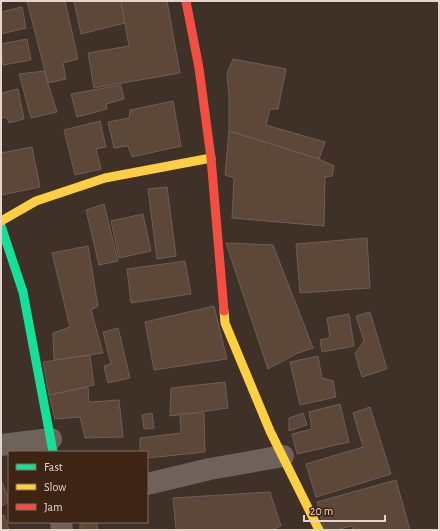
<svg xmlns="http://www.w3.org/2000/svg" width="440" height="531" viewBox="0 0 440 531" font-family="'Alegreya Sans',sans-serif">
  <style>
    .building { fill: #5c4739; stroke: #6c5f57 }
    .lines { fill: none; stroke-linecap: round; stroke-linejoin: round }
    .street { stroke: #6e625b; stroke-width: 22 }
    .fast { stroke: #16e098; stroke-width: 9 }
    .slow { stroke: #ffcf43; stroke-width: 9 }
    .jam { stroke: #f24e42; stroke-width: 9 }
  </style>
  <rect width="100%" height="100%" fill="#3f3128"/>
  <!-- building -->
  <g class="building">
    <polygon points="27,1 65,1 78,59 63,63 66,79 48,83"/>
    <polygon points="74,1 121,1 125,23 81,34"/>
    <polygon points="121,1 167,1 180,73 94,88 88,53 129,46"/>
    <polygon points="22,7 26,28 1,34 1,12"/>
    <polygon points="27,39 31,60 3,65 1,44"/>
    <polygon points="233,59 286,69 278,109 270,109 266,125 325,142 319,159 229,131 229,94 227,74"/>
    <polygon points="44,71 57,112 31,118 19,74"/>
    <polygon points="121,85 124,99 106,104 107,109 77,117 71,94"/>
    <polygon points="18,89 24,119 9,123 7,117 1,118 1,93"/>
    <polygon points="173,101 181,146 132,157 128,146 114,148 108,122 129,118 130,110"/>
    <polygon points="100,121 106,147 96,149 101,169 75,175 64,130"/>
    <polygon points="229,131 319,159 334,166 332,176 325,177 324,226 232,218 234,178 225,175"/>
    <polygon points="32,147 40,187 1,195 1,153"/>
    <polygon points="167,187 176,256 157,259 148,189"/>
    <polygon points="104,204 118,261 99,265 86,210"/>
    <polygon points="143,214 151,251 119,258 111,221"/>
    <polygon points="367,238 370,288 300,293 296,244"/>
    <polygon points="226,243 273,245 313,348 296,354 268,369"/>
    <polygon points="88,246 98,306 91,310 103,353 54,360 53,333 70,327 52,253"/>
    <polygon points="185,261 191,294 131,303 127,269"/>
    <polygon points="214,306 227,359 154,370 145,322"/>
    <polygon points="370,312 387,369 362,377 355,354 364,341 356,316"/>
    <polygon points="349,314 354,346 322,352 320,340 330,338 327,318"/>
    <polygon points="118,328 130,378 108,383 104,366 111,364 103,332"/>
    <polygon points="90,355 94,385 49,395 43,362"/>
    <polygon points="318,356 322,378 333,381 336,397 300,405 290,362"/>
    <polygon points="225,382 228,408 170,416 171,388"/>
    <polygon points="88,387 89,402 119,400 123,437 85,438 80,417 55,419 49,395"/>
    <polygon points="340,404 349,442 297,454 292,434 312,429 309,412"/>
    <polygon points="370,407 391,474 316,497 306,464 363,447 353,413"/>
    <polygon points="152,413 154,428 144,429 142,415"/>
    <polygon points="204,413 205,452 147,458 147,452 140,452 140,438 181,433 180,414"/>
    <polygon points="303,413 307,425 289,431 289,418"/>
    <polygon points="1,480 9,499 9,502 1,506"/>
    <polygon points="396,480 410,530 353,530 352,526 336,530 324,530 317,502"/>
    <polygon points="270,492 281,526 272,530 176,530 173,498"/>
    <polygon points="4,515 9,530 1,530 1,516"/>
    <polygon points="97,522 98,530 80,530 80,524"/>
  </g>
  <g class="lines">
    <!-- street -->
    <g class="street">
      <polyline points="1,445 51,439"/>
      <polyline points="147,484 210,469 283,456"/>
      <polyline points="61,522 62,530"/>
    </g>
    <!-- fast -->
    <polyline class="fast" points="1,226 23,292 53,452"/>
    <!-- slow -->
    <g class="slow">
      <polyline points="1,221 36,201 105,178 211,158"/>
      <polyline points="224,311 225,323 270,431 319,530"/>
    </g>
    <!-- jam -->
    <polyline class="jam" points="186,1 199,68 211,158 224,311"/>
  </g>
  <!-- border -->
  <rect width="440" height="531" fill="none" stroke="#e6d4ca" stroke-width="4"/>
  <!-- legend -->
  <rect x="8" y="451" width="140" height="72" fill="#3e2414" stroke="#816a5d"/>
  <rect x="16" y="464" width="20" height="6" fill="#16e098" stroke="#816a5d"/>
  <text x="44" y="471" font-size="12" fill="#e6d4ca">Fast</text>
  <rect x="16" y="484" width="20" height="6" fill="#ffcf43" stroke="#816a5d"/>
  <text x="44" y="491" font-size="12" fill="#e6d4ca">Slow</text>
  <rect x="16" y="504" width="20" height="6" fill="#f24e42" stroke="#816a5d"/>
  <text x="44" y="511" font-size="12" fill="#e6d4ca">Jam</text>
  <!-- scale -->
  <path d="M304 515v6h81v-6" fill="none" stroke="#e6d4ca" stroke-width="2"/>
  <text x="310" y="515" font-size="12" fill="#e6d4ca" stroke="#3e2414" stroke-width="3" paint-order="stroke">20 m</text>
</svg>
